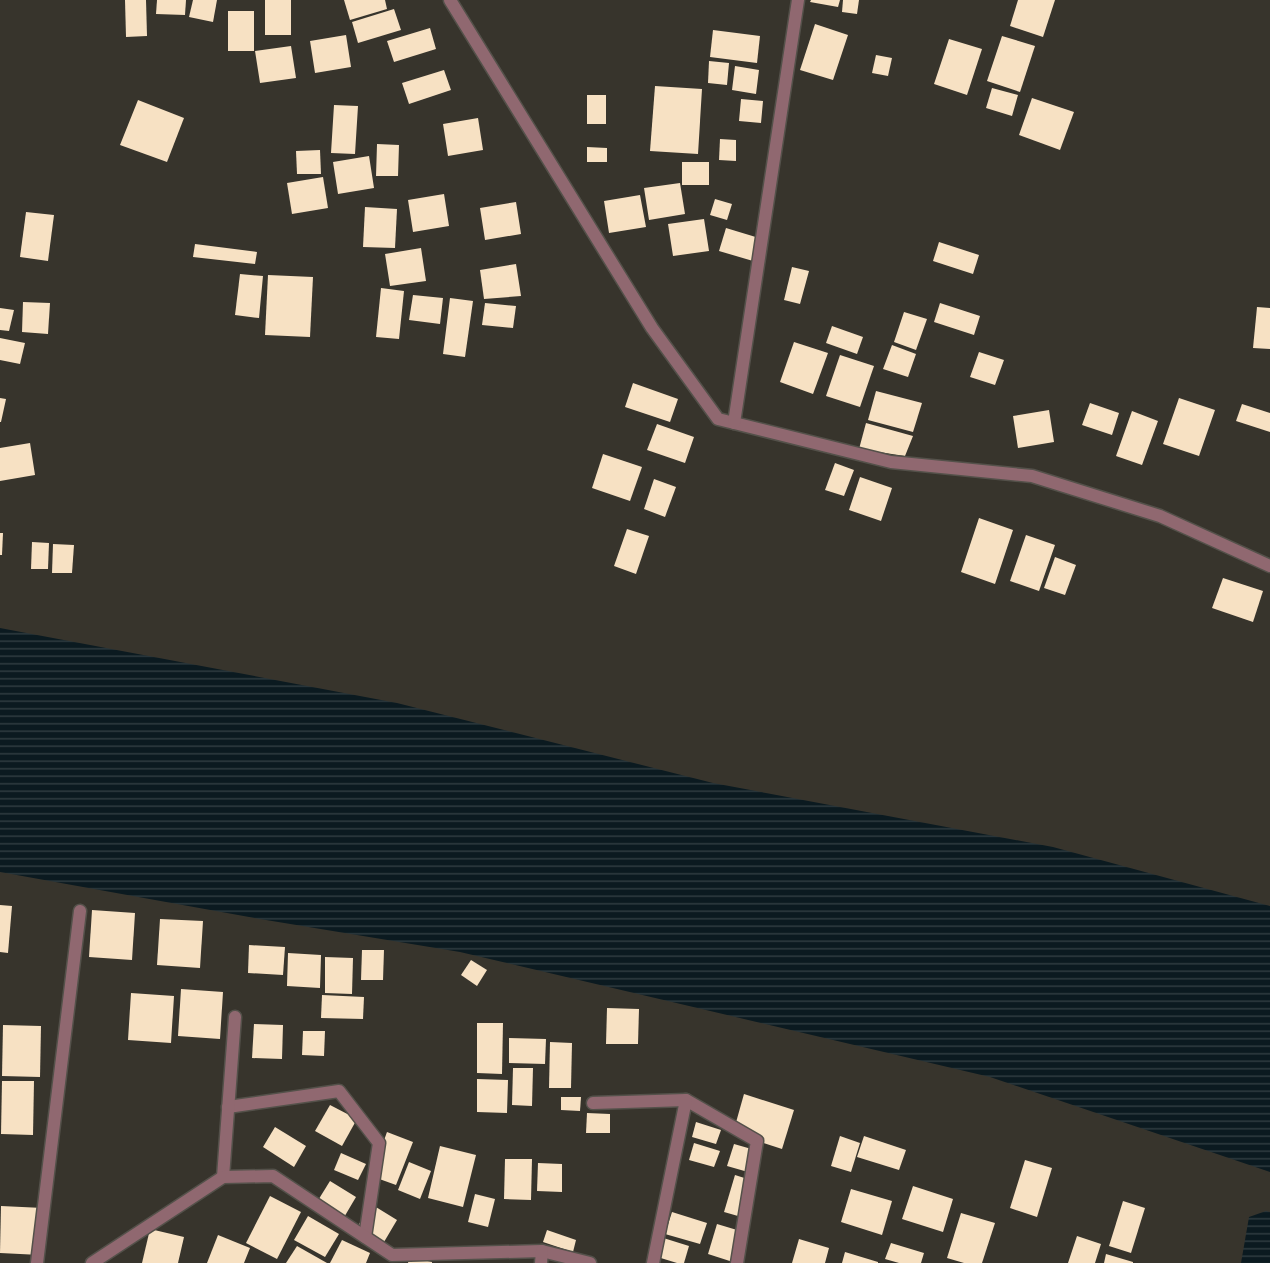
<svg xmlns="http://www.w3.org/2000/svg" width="1270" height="1263" viewBox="0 0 1270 1263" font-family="Raleway,sans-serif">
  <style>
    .water { fill: url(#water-rules) }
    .building { fill: #f7e1c3 }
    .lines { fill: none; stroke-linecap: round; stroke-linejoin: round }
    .minor-casing { stroke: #54514a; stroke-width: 15 }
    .minor { stroke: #906870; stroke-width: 12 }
  </style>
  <defs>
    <pattern id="water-rules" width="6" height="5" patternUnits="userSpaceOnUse" patternTransform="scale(1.5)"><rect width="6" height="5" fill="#0b1a20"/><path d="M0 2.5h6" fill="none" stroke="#2f3b40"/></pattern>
  </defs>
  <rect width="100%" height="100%" fill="#37342c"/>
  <!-- water -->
  <g class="water">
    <polygon points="0,628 397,703 713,783 1053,847 1270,906 1270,1172 990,1077 460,952 260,919 0,872"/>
    <polygon points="1266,1211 1270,1212 1270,1263 1241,1263 1249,1217"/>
  </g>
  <!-- building -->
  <g class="building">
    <polygon points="125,0 146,0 147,36 126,37"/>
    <polygon points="157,0 186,0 185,15 156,14"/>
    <polygon points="193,0 217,0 213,22 189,17"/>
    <rect x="265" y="0" width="26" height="35"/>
    <polygon points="344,0 385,0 387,9 350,20"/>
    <polygon points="811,0 840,0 838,7 810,2"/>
    <polygon points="843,0 859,0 857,14 842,12"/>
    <polygon points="1018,0 1055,0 1043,37 1010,26"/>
    <polygon points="394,9 401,30 358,43 352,22"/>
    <rect x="228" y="11" width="26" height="40"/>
    <polygon points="815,24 848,35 833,80 800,70"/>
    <polygon points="430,28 436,49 394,62 387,41"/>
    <polygon points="713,30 760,36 757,63 710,57"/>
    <polygon points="346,35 351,67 315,73 310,41"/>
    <polygon points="1002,36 1035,46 1020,92 987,81"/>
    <polygon points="949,39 982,49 967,95 934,84"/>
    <polygon points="291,46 296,78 260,83 255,51"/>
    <polygon points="876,55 892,58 888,76 872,73"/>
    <polygon points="709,61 729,63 727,85 708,83"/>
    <polygon points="735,66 759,70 756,94 732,90"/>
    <polygon points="444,70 451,90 409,104 402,83"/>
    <polygon points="655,86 702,89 698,154 650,151"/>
    <polygon points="992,88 1018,95 1012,116 986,108"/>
    <rect x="587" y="95" width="19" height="29"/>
    <polygon points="1032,98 1074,112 1060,150 1019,135"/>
    <polygon points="741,99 763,101 761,123 739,121"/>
    <polygon points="138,100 184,118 167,162 120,145"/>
    <polygon points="334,105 358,106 355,154 331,153"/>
    <polygon points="478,118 483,150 448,156 443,124"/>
    <polygon points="720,139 736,140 736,161 719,160"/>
    <polygon points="377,144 399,145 398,176 376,176"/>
    <polygon points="587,147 607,148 607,162 587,162"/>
    <polygon points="320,150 321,174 297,174 296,151"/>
    <polygon points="369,156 374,188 338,194 333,162"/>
    <rect x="682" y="162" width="27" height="23"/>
    <polygon points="323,177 328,208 292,214 287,183"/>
    <polygon points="680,183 685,214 649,220 644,188"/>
    <polygon points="444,194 449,226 413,232 408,200"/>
    <polygon points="640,195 646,227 609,233 604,201"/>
    <polygon points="715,199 732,204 727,220 710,215"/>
    <polygon points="516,202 521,234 485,240 480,208"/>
    <polygon points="365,207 397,209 395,248 363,247"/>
    <polygon points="26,212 54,215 48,261 20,257"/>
    <polygon points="704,219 709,251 673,256 668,224"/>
    <polygon points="726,228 759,238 753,261 719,251"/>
    <polygon points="939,242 979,255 973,274 933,261"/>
    <polygon points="195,244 257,252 255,264 193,257"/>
    <polygon points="421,248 426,281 390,286 385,254"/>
    <polygon points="516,264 521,296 484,299 480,270"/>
    <polygon points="792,267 809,271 800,304 784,300"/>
    <polygon points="240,274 263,276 259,318 235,315"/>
    <polygon points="268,275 313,277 310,337 265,335"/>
    <polygon points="381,288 404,291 399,339 376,337"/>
    <polygon points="413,295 443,298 440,324 409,320"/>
    <polygon points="450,298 473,301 465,357 443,354"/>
    <polygon points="23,302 50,303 48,334 22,332"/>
    <polygon points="485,303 516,306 513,328 482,325"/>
    <polygon points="940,303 980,316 974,335 934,322"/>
    <polygon points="1257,307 1270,308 1270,349 1253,348"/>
    <polygon points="0,308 14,310 9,331 0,330"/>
    <polygon points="904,312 927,319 916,350 894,342"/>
    <polygon points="832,326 863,337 857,354 826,343"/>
    <polygon points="0,338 25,343 20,364 0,360"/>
    <polygon points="794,342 828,353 813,394 780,382"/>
    <polygon points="892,345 916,354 908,377 883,369"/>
    <polygon points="979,352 1004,360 995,385 970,377"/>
    <polygon points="840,355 874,366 860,407 826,396"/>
    <polygon points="633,383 678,399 670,422 625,407"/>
    <polygon points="876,391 922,403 913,432 868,420"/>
    <polygon points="0,398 6,399 1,422 0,422"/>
    <polygon points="1179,398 1215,410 1199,456 1163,444"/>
    <polygon points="1090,403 1119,413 1112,435 1082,425"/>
    <polygon points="1242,404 1270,413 1270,432 1236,421"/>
    <polygon points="1049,410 1054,442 1018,448 1013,416"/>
    <polygon points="1132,411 1158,421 1142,465 1116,456"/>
    <polygon points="866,423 913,436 905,456 859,449"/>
    <polygon points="657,424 694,437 685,463 647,450"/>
    <polygon points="30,443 35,475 0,481 0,448"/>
    <polygon points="603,454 642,467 630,501 592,488"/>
    <polygon points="835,463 854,470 844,496 825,490"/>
    <polygon points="860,477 892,488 881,521 849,510"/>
    <polygon points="654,479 676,487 665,517 644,509"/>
    <polygon points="979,518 1013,530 995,584 961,572"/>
    <polygon points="627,529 649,536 636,574 614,566"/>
    <polygon points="0,533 3,533 2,555 0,555"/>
    <polygon points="1026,535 1055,545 1039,591 1010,581"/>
    <polygon points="32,542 49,543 48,569 31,569"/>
    <polygon points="53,544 74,545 72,573 52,573"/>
    <polygon points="1055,557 1076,565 1065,595 1044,588"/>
    <polygon points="1223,578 1263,591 1253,622 1212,608"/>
    <polygon points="0,905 12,906 8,953 0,952"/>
    <polygon points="92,910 135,913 132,960 89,957"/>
    <polygon points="160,919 203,921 200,968 157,965"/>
    <polygon points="249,945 285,947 283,975 248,973"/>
    <polygon points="362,950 384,950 383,980 361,980"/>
    <polygon points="288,953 321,955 320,988 287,986"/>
    <polygon points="325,957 353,958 352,994 325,993"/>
    <polygon points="471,960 487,970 477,986 461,975"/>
    <polygon points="181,989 223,992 220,1039 178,1036"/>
    <polygon points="131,993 174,996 171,1043 128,1040"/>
    <polygon points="322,995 364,997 363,1019 321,1018"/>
    <polygon points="607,1008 639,1009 638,1044 606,1044"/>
    <polygon points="477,1023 503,1023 502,1074 477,1073"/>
    <polygon points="254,1024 283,1025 282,1059 252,1058"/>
    <polygon points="3,1025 41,1026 40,1077 2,1076"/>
    <polygon points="303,1031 325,1031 324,1056 302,1055"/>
    <polygon points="509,1038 546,1039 545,1064 509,1063"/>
    <polygon points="550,1042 572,1043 571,1088 549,1088"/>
    <polygon points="513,1068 533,1068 532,1106 512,1105"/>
    <polygon points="477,1079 508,1080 507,1113 477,1112"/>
    <polygon points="2,1081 34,1081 33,1135 1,1134"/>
    <polygon points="744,1094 794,1110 782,1149 733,1133"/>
    <polygon points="561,1097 581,1097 580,1111 561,1110"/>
    <polygon points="330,1105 357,1119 342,1146 315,1131"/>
    <polygon points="587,1113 610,1114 610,1133 586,1133"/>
    <polygon points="696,1122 721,1130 716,1144 692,1137"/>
    <polygon points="275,1127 306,1146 294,1167 263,1147"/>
    <polygon points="387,1132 413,1142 396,1185 371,1176"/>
    <polygon points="840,1136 860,1143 851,1172 831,1166"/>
    <polygon points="864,1136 906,1150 899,1170 857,1157"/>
    <polygon points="694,1143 720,1151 714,1167 689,1160"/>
    <polygon points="734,1144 762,1152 755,1174 727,1166"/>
    <polygon points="440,1146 476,1155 463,1207 428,1198"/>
    <polygon points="341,1153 366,1164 358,1180 334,1170"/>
    <polygon points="505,1159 532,1159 531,1200 504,1199"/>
    <polygon points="1025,1160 1052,1168 1037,1217 1010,1208"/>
    <polygon points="409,1162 431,1171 420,1199 398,1190"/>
    <polygon points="538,1163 562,1164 562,1192 537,1191"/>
    <polygon points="735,1175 757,1182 745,1218 724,1212"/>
    <polygon points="330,1181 356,1197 343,1219 317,1202"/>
    <polygon points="913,1186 953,1199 943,1232 902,1219"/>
    <polygon points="851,1189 892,1201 882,1235 841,1222"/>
    <polygon points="475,1194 495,1199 488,1227 468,1222"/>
    <polygon points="270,1196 301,1212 277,1259 246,1243"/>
    <polygon points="1123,1201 1145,1208 1131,1253 1109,1246"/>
    <polygon points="371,1204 397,1220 384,1242 358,1226"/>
    <polygon points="1,1206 43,1208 40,1255 0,1253"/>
    <polygon points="672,1212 707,1223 700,1244 665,1234"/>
    <polygon points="961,1213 995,1223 982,1263 964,1263 947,1258"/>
    <polygon points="308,1216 339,1234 325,1257 294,1240"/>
    <polygon points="717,1224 747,1233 736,1263 708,1254"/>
    <polygon points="150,1229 184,1237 178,1263 142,1263"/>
    <polygon points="547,1230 576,1240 573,1252 543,1242"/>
    <polygon points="218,1235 250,1248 244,1263 207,1263"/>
    <polygon points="657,1236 689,1246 684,1263 677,1263 651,1255"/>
    <polygon points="1077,1236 1101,1244 1095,1263 1068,1263"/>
    <polygon points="799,1239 829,1248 825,1263 792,1263"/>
    <polygon points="342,1240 370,1253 366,1263 330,1263"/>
    <polygon points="891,1243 924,1253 921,1263 899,1263 885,1259"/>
    <polygon points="297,1246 327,1263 286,1263"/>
    <polygon points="845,1252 878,1262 878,1263 842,1263"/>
    <polygon points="1106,1254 1133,1262 1133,1263 1104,1263"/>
    <polygon points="409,1257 432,1262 432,1263 408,1263"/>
  </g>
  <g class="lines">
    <defs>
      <g id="minor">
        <polyline points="450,0 652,328 718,419 891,462 1032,476 1160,516 1270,566"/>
        <polyline points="734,423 798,0"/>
        <polyline points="593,1103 686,1100 757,1141 737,1263"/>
        <polyline points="228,1107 339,1091 379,1143 365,1237"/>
        <polyline points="223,1177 235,1017"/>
        <polyline points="37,1263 80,911"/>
        <polyline points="92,1263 223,1177 273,1176 392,1255 542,1251 590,1263"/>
        <polyline points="541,1263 542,1251"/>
        <polyline points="653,1263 686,1100"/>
      </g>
    </defs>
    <!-- minor casing -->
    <use href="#minor" class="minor-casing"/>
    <!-- minor -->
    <use href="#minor" class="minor"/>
  </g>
</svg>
